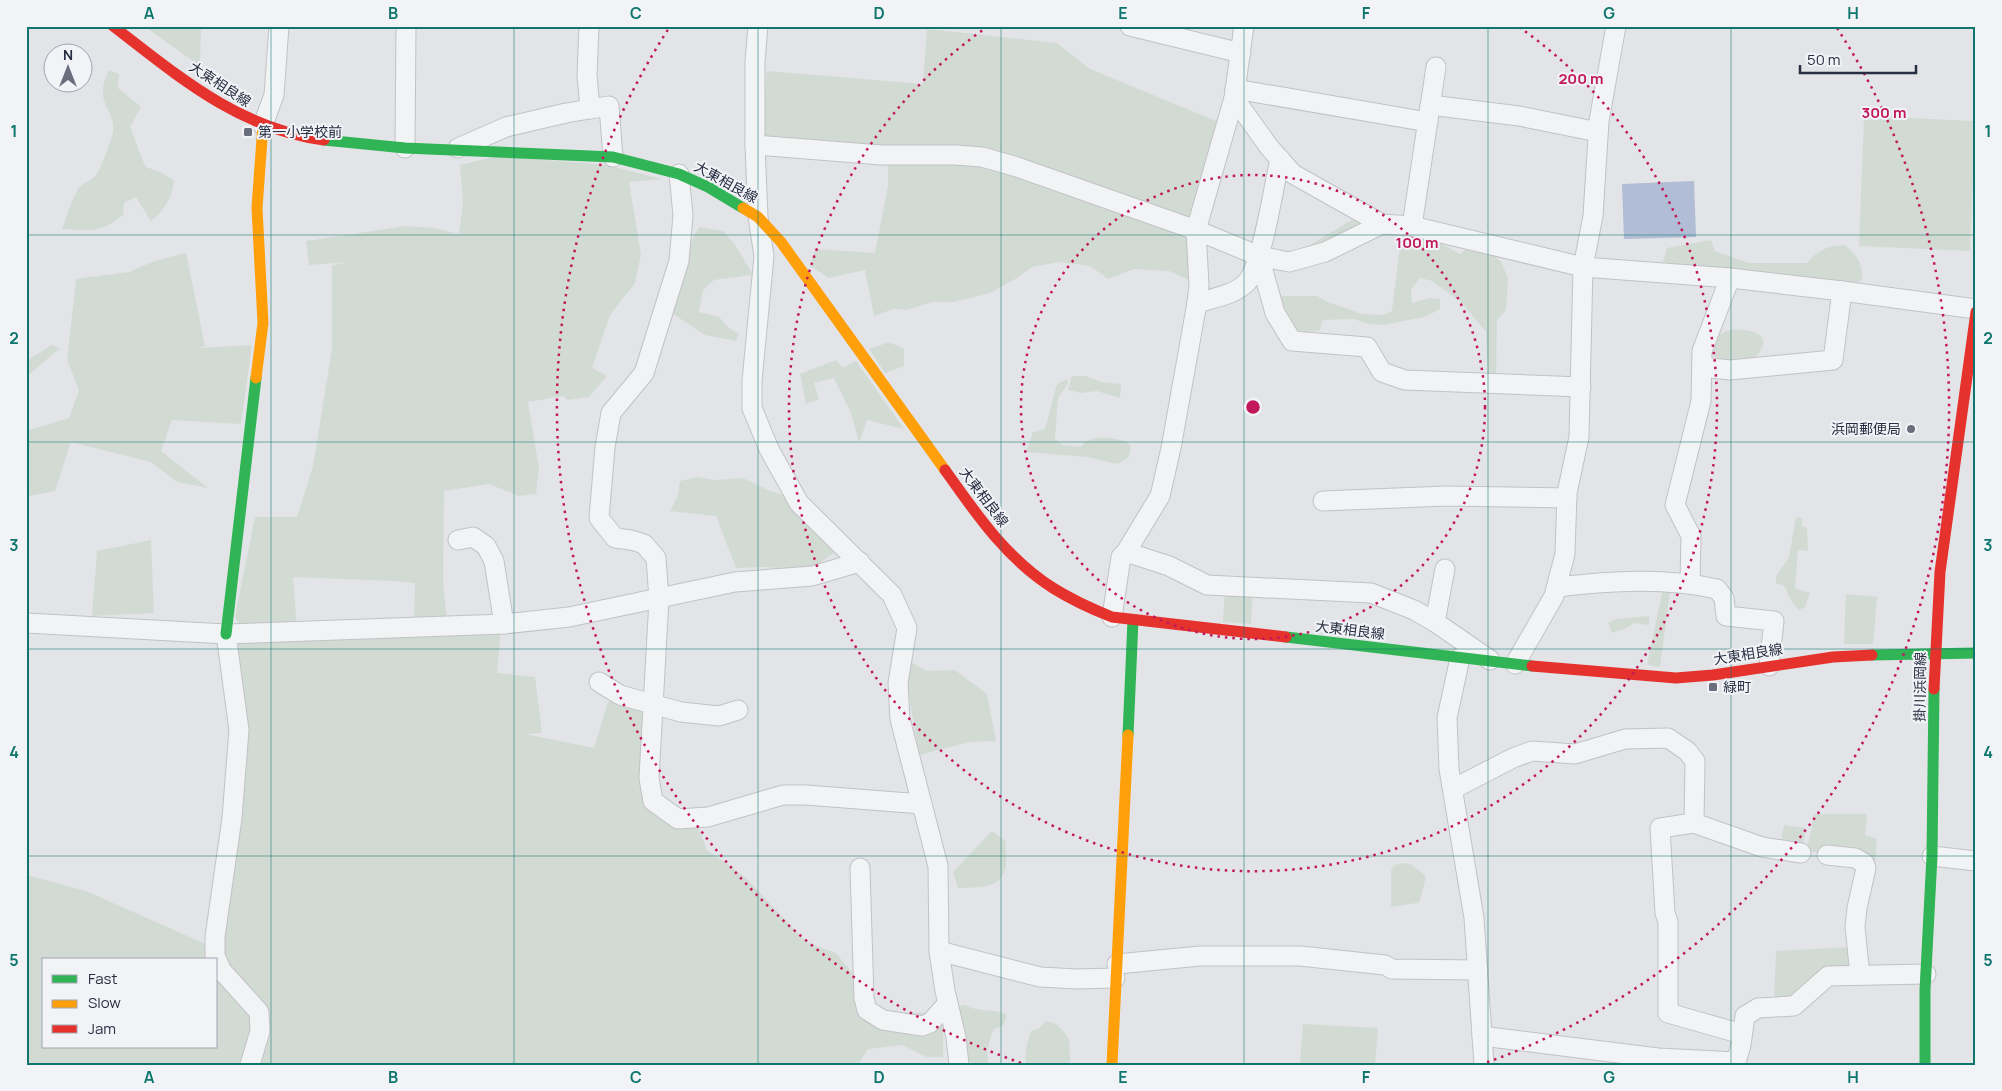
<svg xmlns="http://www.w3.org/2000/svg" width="2002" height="1091" viewBox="0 0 2002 1091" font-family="Manrope,'Noto Sans JP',sans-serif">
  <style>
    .green { fill: #d2dbd3; fill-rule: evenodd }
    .water { fill: #b1bdd4 }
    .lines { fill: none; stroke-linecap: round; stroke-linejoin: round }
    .street-casing { stroke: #c1c2c6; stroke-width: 21 }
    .street { stroke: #f2f3f5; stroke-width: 19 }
    .fast { stroke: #30b455; stroke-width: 11 }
    .slow { stroke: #ff9f0a; stroke-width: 11 }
    .jam { stroke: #e5322d; stroke-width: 11 }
    .grid { fill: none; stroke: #0f766e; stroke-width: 1; stroke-opacity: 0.55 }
    .ring { fill: none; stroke: #c2185b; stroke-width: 2.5; stroke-dasharray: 2.5 5 }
    .poi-dot { fill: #6a6e7c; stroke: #f1f3f7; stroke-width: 2 }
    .labels { text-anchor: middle; stroke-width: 4; stroke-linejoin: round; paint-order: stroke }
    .street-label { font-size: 14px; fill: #292f42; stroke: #f1f3f7 }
    .poi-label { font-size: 14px; fill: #292f42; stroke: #f1f3f7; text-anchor: start }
    .centre { fill: #c2185b; stroke: #f1f3f7; stroke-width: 2.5 }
    .ring-label { font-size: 15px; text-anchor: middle; font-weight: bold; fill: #c2185b; stroke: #f1f3f7; stroke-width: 4; stroke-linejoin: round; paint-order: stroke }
    .neatline { fill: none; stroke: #0f766e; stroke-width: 2 }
    .grid-label { font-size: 16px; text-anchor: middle; font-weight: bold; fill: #0f766e }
  </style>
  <rect width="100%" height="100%" fill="#e3e4e8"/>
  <!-- green -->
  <g class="green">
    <polygon points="144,26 201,26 200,66"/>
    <polygon points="927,29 1057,43 1090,69 1226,125 1192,229 1199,285 1169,271 1134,269 1108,279 1090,266 1059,262 1032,267 1017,278 990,293 953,302 932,302 907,310 893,309 874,316 865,270 829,278 810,266 815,249 875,253 888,186 888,155 760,149 767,71 923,84"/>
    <path d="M109,70L119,74L118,88L141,107L130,127C136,140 139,154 146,167L160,172L174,180C173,196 164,211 151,221L136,197L124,203L123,215C101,234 90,230 62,229C67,216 71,201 78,189C82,183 91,181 96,175C102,166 111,142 113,132C116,108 92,104 109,70Z"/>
    <polygon points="1864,116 1975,121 1970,251 1859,246"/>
    <polygon points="497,156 607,165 662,179 629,182 641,254 635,283 610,315 592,368 607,376 589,397 567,400 563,396 528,402 539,468 536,494 519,496 489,484 444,491 443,581 447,622 414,624 415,583 393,581 293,577 297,629 240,627 235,616 255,517 297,517 313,466 332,348 332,266 347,262 309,265 306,241 406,226 434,228 459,234 463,203 460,165"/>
    <polygon points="1360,215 1376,224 1288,258"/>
    <polygon points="699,227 724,231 737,248 752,273 752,275 714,280 703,290 699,312 719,317 728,327 739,334 736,341 705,335 667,310 689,246"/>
    <polygon points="1409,235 1437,241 1460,254 1469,247 1489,251 1501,262 1508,278 1506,310 1497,320 1496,378 1488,378 1486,332 1460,301 1432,281 1420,278 1411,289 1412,303 1430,298 1440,299 1440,309 1425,317 1382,325 1364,323 1355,319 1323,320 1319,331 1306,332 1288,328 1271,296 1317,296 1328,302 1362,314 1383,315 1392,311 1400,245"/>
    <path d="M1711,240L1715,251L1748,263H1807C1818,250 1827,246 1844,245C1859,257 1862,262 1862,281L1843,286L1677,267L1663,262L1667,248Z"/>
    <polygon points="186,253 205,346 198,348 252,345 241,424 172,420 161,451 208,488 177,482 151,462 71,442 55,491 29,496 26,461 26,431 69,418 79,390 67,360 76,279 129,272 152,262"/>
    <path d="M1732,329C1753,330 1776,334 1755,358L1725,360L1715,357L1713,350L1718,335Z"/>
    <polygon points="889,342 904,349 904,366 885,373 869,349"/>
    <polygon points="52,345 60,348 26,377 26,361"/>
    <polygon points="836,360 843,368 856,361 904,429 867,420 859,443 851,413 834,378 814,383 819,399 806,404 800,374"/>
    <polygon points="1072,376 1086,376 1101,382 1121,384 1120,398 1097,391 1081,393 1068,390"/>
    <path d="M1067,379L1068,383L1058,398L1055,439L1062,445L1080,447C1094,433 1107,438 1126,441L1131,446L1129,457L1118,464L1087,457L1026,452L1033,432L1045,429L1057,384Z"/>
    <polygon points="697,477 714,480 743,478 768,490 786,496 834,553 808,571 766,567 736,568 716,516 670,511 678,495 680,481"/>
    <path d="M1796,517L1802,518V526L1807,528L1808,551L1798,550L1795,588L1810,593L1805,607L1799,610C1796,606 1791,602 1789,597C1785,588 1788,587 1776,583V576L1789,557Z"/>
    <polygon points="151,540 154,613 92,616 97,551"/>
    <polygon points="1664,584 1716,596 1670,592 1660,667 1647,665"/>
    <polygon points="1225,588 1253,589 1251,624 1223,622"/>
    <polygon points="1846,594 1877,597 1873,644 1844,644"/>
    <polygon points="1649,616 1649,625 1634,623 1625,629 1612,633 1608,623 1616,619"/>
    <path d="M501,627L497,673L535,677L542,733L525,734L594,748L608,702L653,708L642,792L696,822L707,850L745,877L806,942L836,953L854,975L863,1012L943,1013V1057H927L902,1045L868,1049L858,1065H26V875L86,891L210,946L245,764L238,635ZM44,960H216V1047H44Z"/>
    <polygon points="907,660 926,671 955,670 987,694 996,741 969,742 919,755 908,690"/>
    <polygon points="1814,814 1867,814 1865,835 1877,839 1875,865 1854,858 1807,851"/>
    <polygon points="1784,825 1806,828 1802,850 1780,847"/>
    <path d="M992,831L1005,841C1011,884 997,888 958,888L953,872Z"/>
    <path d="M1405,863L1412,865L1425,875C1426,884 1421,892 1420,901L1417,903L1391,907V871L1394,865Z"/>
    <polygon points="1852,947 1856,975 1795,999 1774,1002 1776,951"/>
    <path d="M965,1005C977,1012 994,1009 1007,1014L1003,1026L994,1029C989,1040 985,1053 989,1065L965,1062L958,1006Z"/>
    <path d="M1046,1021C1059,1023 1063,1030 1070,1041C1068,1048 1071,1054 1070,1062L1059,1065H1027C1023,1053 1028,1042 1031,1031L1038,1029Z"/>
    <polygon points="1303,1024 1378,1028 1375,1065 1300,1065"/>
  </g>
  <!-- water -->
  <polygon class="water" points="1694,181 1696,237 1624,239 1622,184"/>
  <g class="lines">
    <defs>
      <g id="street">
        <polyline points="589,26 587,75 590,109 609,106 613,157"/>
        <polyline points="758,26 755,62 755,145 758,217 764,256 752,381 752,408 769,449 799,503 892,595 907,628 898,683 900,719 938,866 939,951 945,991 956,1037 959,1065"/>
        <polyline points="1130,26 1241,53"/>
        <polyline points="1235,89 1428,122"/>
        <polyline points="1234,98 1269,147 1293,174 1382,224"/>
        <polyline points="1430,105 1519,116 1598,132"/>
        <polyline points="263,125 274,95 279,26"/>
        <polyline points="755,145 881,155 956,155 982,157 1014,166 1196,230 1259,256 1289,262 1325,252 1382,224 1412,226 1583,267 1730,278 1842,291 1976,309"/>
        <polyline points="405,148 406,26"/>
        <polyline points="458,148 506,127 566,113 590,109"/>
        <polyline points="679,174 683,215 679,261 644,373 611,413 605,447 599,518 615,538 631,540 644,544 656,558 659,599 649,778 653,801 678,819 708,817 783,795 806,795 922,804"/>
        <polyline points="1412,226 1436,67"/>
        <polyline points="1259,256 1275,313 1292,341 1367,347 1382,372 1405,380 1581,387"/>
        <path d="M1197,303C1213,298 1235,295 1247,282C1262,266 1274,184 1280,159"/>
        <polyline points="1702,367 1730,370 1833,360 1842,291"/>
        <polyline points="1323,501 1446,496 1567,498"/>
        <polyline points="458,540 473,537 486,546 494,561 504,624"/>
        <polyline points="1126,552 1169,566 1207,585 1371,593 1414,610 1435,622 1490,660"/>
        <polyline points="1690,582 1691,536 1675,505 1701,401 1702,351 1730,278"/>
        <path d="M1557,587C1610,581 1665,577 1717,589L1724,598L1726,616L1774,621L1769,666"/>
        <polyline points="1112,617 1121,557 1126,552 1160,496 1171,448 1197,303 1199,285 1196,230 1234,98 1244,26"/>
        <polyline points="1435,622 1445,569"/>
        <polyline points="26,623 226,634 504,624 569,617 735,582 812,576 860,562"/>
        <polyline points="226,634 239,730 232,818 215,937 215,956 222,971 259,1012 260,1031 250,1065"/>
        <polyline points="1460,658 1447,718 1449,769 1474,918 1484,1065"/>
        <polyline points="1515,664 1554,596 1565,554 1567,493 1579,437 1583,267 1593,216 1599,121 1616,26"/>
        <polyline points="599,682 620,695 681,712 719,716 738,710"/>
        <polyline points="1453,789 1513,758 1532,751 1575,754 1625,739 1668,738 1687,751 1695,761 1694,823 1762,847 1801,853"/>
        <polyline points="1694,823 1660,828 1665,913 1668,922 1668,1013 1742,1034"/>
        <polyline points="1827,855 1855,858 1864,863 1866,868 1857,908 1855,927 1860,975"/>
        <polyline points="1932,856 1976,861"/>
        <polyline points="860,868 864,998 867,1010 883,1020 922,1026 930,1023 948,1003"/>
        <polyline points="939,951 1040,977 1077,979 1115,978"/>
        <polyline points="1117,964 1200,956 1300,956 1385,965 1392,969 1478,970"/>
        <polyline points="1482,1036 1658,1058 1736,1062 1741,1045 1745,1016 1758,1008 1794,1006 1828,976 1926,974"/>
      </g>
    </defs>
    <!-- street casing -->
    <use href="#street" class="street-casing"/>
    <!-- street -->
    <use href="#street" class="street"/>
    <!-- fast -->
    <g class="fast">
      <polyline points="324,140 405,148 613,157 679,174 708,187 743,208"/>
      <polyline points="226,634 256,378"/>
      <polyline points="1286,637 1532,666"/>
      <polyline points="1872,655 1976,653"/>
      <polyline points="1128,735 1133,620"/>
      <polyline points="1925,1065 1925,990 1932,856 1934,689"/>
    </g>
    <!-- slow -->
    <g class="slow">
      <polyline points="743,208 758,217 781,242 945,470"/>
      <polyline points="256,378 263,323 257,208 263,125"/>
      <polyline points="1112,1065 1128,735"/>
    </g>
    <!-- jam -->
    <g class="jam">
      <path d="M113,26C178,76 239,129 324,140"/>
      <path d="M945,470C976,514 1007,559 1053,588C1072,600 1092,609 1112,617L1286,637"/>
      <polyline points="1532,666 1676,678 1713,675 1833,657 1872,655"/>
      <polyline points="1934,689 1940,572 1976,312"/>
    </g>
  </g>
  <!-- grid -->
  <path class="grid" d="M271,26V1065M514,26V1065M758,26V1065M1001,26V1065M1244,26V1065M1488,26V1065M1731,26V1065M26,235H1976M26,442H1976M26,649H1976M26,856H1976"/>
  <!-- distance rings -->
  <g class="ring">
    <circle cx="1253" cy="407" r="232"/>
    <path d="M1519 27A464 464 0 1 1 987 27"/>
    <path d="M1021 1063A696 696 0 0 1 669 28M1837 28A696 696 0 0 1 1485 1063"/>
  </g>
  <!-- markers -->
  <g class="poi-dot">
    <rect x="243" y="127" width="10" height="10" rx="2.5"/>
    <circle cx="1911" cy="429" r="5"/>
    <rect x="1708" y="682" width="10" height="10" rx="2.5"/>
  </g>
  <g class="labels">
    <!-- street labels -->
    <g class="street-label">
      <text transform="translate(220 84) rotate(33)" y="5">大東相良線</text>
      <text transform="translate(726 182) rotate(29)" y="5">大東相良線</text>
      <text transform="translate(984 497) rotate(53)" y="5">大東相良線</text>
      <text transform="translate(1350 630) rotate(7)" y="5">大東相良線</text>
      <text transform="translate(1748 654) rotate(-9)" y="5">大東相良線</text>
      <text transform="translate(1920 687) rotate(-89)" y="5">掛川浜岡線</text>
    </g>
    <!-- poi labels -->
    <g class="poi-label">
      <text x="258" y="137">第一小学校前</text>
      <text x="1901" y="434" text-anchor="end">浜岡郵便局</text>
      <text x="1723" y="692">緑町</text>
    </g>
  </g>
  <circle cx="1253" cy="407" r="8" class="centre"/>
  <g class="ring-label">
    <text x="1581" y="84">200 m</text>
    <text x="1884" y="118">300 m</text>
    <text x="1417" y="248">100 m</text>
  </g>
  <!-- border -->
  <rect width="2002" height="1091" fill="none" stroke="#f1f3f7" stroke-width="55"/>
  <!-- legend -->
  <rect x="42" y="958" width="175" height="90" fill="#f1f3f7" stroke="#a1a5af"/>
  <rect x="52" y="975" width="25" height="8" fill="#30b455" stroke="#a1a5af"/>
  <text x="88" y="984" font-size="15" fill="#292f42">Fast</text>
  <rect x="52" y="1000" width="25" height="8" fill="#ff9f0a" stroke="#a1a5af"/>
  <text x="88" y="1008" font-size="15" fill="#292f42">Slow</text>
  <rect x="52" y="1025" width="25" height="8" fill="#e5322d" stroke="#a1a5af"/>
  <text x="88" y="1034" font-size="15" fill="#292f42">Jam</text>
  <!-- north arrow -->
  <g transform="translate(68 68)"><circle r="24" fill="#f1f3f7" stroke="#a1a5af"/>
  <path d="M0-4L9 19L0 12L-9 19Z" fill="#6a6e7c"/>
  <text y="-8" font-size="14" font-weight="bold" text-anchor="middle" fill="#292f42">N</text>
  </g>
  <!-- scale -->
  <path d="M1800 65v8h116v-8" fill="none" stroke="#292f42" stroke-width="2.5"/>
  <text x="1807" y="65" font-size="15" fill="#292f42" stroke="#f1f3f7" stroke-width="4" paint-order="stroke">50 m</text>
  <rect x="28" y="28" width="1946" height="1036" class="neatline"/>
  <g class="grid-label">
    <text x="149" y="19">A</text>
    <text x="393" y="19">B</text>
    <text x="636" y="19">C</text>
    <text x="879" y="19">D</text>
    <text x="1123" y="19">E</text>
    <text x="1366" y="19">F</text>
    <text x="1609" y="19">G</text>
    <text x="1853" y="19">H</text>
    <text x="14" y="137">1</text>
    <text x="1988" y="137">1</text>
    <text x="14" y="344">2</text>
    <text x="1988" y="344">2</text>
    <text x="14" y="551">3</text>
    <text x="1988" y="551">3</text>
    <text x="14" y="758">4</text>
    <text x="1988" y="758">4</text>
    <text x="14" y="966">5</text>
    <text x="1988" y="966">5</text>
    <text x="149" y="1083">A</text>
    <text x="393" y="1083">B</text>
    <text x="636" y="1083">C</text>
    <text x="879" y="1083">D</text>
    <text x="1123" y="1083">E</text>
    <text x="1366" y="1083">F</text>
    <text x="1609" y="1083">G</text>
    <text x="1853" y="1083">H</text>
  </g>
</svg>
